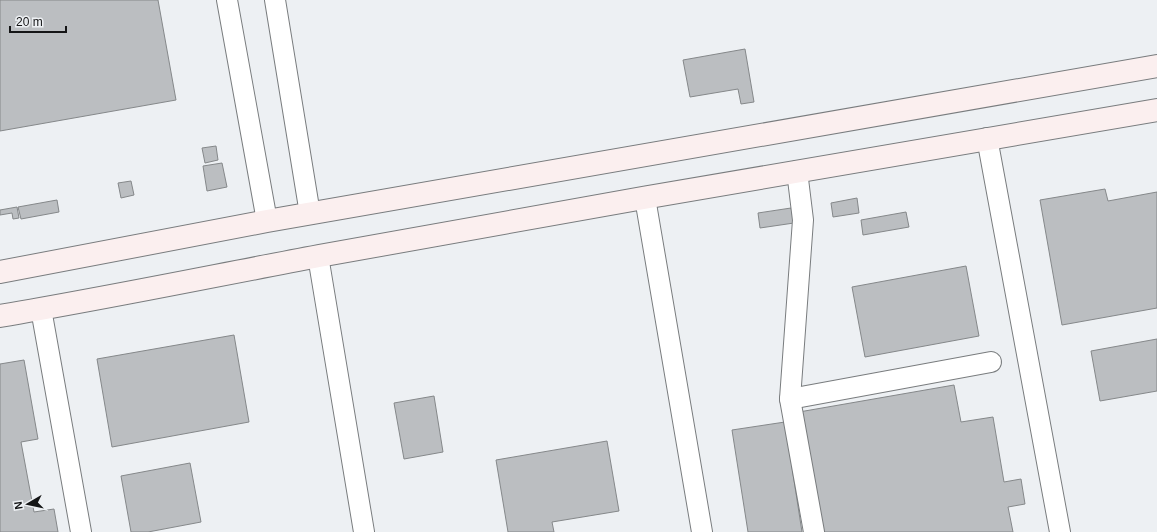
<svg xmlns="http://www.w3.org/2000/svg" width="1157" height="532" viewBox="0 0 1157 532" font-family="Arial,sans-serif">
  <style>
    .building { fill: #bbbec1; stroke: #85888a }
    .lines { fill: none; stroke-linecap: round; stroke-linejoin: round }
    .street-casing { stroke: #797c7e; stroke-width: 22 }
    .secondary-casing { stroke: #797c7e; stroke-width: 24 }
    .street { stroke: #fff; stroke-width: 20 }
    .secondary { stroke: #fbefef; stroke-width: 22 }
  </style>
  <rect width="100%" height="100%" fill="#edf0f3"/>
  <!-- building -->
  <g class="building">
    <polygon points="0,0 158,0 176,100 0,131"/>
    <polygon points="745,49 754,102 741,104 738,89 690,97 683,60"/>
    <polygon points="216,146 218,160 205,163 202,148"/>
    <polygon points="222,163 227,187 207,191 203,166"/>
    <polygon points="131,181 134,195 121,198 118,183"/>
    <polygon points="1105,189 1108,201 1157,192 1157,308 1062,325 1040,200"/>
    <polygon points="857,198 859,213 833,217 831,203"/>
    <polygon points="57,200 59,212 21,219 18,207"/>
    <polygon points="17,207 19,218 13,219 12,213 0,215 0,210"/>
    <polygon points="791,208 794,223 760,228 758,213"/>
    <polygon points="906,212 909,227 863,235 861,220"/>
    <polygon points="966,266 979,336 865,357 852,287"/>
    <polygon points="234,335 249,422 112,447 97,359"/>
    <polygon points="1157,339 1157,391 1100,401 1091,351"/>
    <polygon points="24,360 38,439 21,442 34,512 54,509 58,532 0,532 0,364"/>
    <polygon points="954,385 961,422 993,417 1004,482 1021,479 1025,504 1008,507 1013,532 820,532 799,412"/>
    <polygon points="434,396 443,452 404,459 394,403"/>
    <polygon points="785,422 802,532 748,532 732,430"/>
    <polygon points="607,441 619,511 552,522 554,532 508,532 496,460"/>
    <polygon points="190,463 201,522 148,532 131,532 121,476"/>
  </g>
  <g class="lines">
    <defs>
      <g id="street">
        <polyline points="227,0 267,221"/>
        <polyline points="275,0 310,214"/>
        <polyline points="987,138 1060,532"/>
        <polyline points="797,171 803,220 790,399 814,532"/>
        <polyline points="645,198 702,532"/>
        <polyline points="318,256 364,532"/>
        <polyline points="41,309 81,532"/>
        <polyline points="790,399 991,362"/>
      </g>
      <g id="secondary">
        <polyline points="0,272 267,221 1157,66"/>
        <path d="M0,316C107,298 213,276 319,256C598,205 877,157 1157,110"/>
      </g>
    </defs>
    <!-- street casing -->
    <use href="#street" class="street-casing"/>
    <!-- secondary casing -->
    <use href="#secondary" class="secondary-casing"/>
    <!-- street -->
    <use href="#street" class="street"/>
    <!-- secondary -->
    <use href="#secondary" class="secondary"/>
  </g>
  <!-- north arrow -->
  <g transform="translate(28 504) rotate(261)" stroke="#edf0f3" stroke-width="3" paint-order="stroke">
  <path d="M0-3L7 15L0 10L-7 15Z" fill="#141516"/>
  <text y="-6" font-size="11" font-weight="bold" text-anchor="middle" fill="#141516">N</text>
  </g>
  <!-- scale -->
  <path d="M10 26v6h56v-6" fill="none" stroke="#141516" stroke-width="2"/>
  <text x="16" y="26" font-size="12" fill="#141516" stroke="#edf0f3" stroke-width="3" paint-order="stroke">20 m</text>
</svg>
